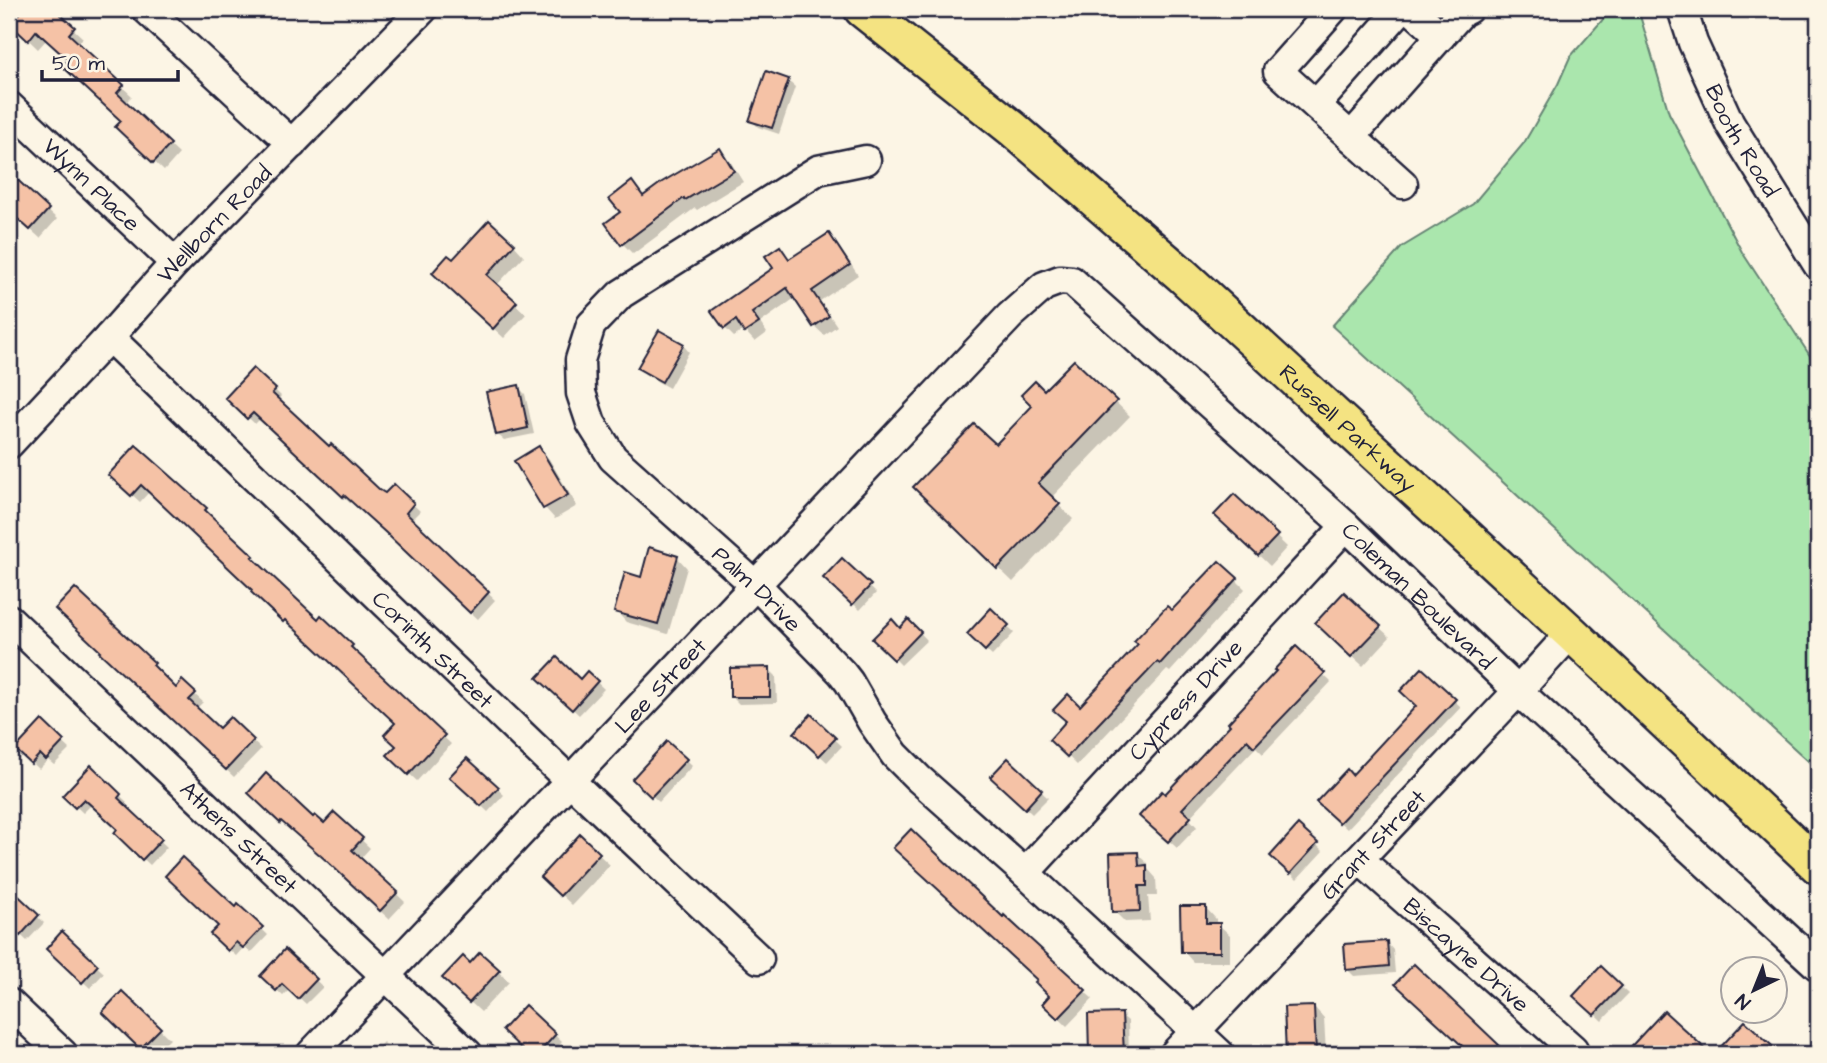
<svg xmlns="http://www.w3.org/2000/svg" width="1827" height="1063" viewBox="0 0 1827 1063" font-family="'Architects Daughter',sans-serif">
  <style>
    .green { fill: #aae6ad; stroke: #668474; stroke-width: 2 }
    .shadow { fill: #0003 }
    .building { fill: #f5c2a6; stroke: #22223b; stroke-width: 2 }
    .lines { fill: none; stroke-linecap: round; stroke-linejoin: round }
    .minor-casing { stroke: #22223b; stroke-width: 33 }
    .major-casing { stroke: #22223b; stroke-width: 40 }
    .minor { stroke: #fcf5e5; stroke-width: 28 }
    .major { stroke: #f4e382; stroke-width: 35 }
    .labels { text-anchor: middle; stroke-width: 5; stroke-linejoin: round; paint-order: stroke }
    .street-label { font-size: 23px; fill: #22223b; stroke: #fcf5e5 }
  </style>
  <rect width="100%" height="100%" fill="#fcf5e5"/>
  <filter id="ink" filterUnits="userSpaceOnUse"><feTurbulence type="fractalNoise" baseFrequency=".0143" numOctaves="2"/><feDisplacementMap in="SourceGraphic" scale="14" xChannelSelector="R" yChannelSelector="G"/><feConvolveMatrix kernelMatrix="1 2 1 2 8 2 1 2 1" color-interpolation-filters="sRGB"/></filter>
  <g filter="url(#ink)">
    <!-- green -->
    <polygon class="green" points="1612,9 1638,9 1669,113 1742,252 1818,368 1818,770 1332,326 1402,247 1473,204 1524,143 1558,84 1570,57"/>
    <!-- shadow -->
    <g class="shadow">
      <polygon points="26,9 52,9 83,38 77,44 132,96 125,103 179,154 164,171 127,136 123,121 70,60 47,39 38,49 12,24"/>
      <polygon points="788,81 795,87 779,134 758,127 751,120"/>
      <polygon points="720,150 730,161 743,182 697,210 695,208 633,254 623,244 607,223 622,213 632,184 645,197"/>
      <polygon points="9,175 57,219 40,238 9,210"/>
      <polygon points="828,235 838,245 858,275 820,301 837,326 824,335 814,326 795,298 760,323 767,333 755,342 744,330 734,337 725,328 775,268 780,249 791,260"/>
      <polygon points="514,245 524,256 496,286 526,314 504,338 444,283 454,262"/>
      <polygon points="683,345 689,352 669,388 646,375 639,368"/>
      <polygon points="1074,362 1130,416 1051,498 1073,519 1013,582 915,487 996,446"/>
      <polygon points="254,370 281,396 278,400 329,448 386,495 394,486 420,511 411,520 495,600 478,619 352,501 350,503 260,419 255,424 228,398"/>
      <polygon points="518,387 525,394 534,434 504,440 497,434"/>
      <polygon points="137,447 205,510 213,517 211,519 318,621 352,646 359,654 357,656 451,744 417,781 389,755 398,746 397,724 293,626 292,628 261,599 255,590 150,491 140,502 111,475"/>
      <polygon points="539,448 549,459 577,506 555,519 545,508"/>
      <polygon points="1234,496 1287,547 1270,566 1227,525"/>
      <polygon points="677,557 687,568 668,634 626,622 616,611 642,579"/>
      <polygon points="842,560 876,593 860,610 826,578"/>
      <polygon points="1219,563 1245,589 1170,672 1167,670 1077,765 1051,740"/>
      <polygon points="75,590 161,672 159,674 176,690 182,683 203,702 196,709 219,731 230,720 261,749 234,777 109,660"/>
      <polygon points="991,611 1014,633 992,656 969,634"/>
      <polygon points="909,621 927,640 901,665 875,639 900,630"/>
      <polygon points="1379,627 1390,637 1363,666 1328,634"/>
      <polygon points="1296,649 1331,682 1263,754 1256,747 1189,818 1197,827 1177,848 1142,816 1165,796 1232,725"/>
      <polygon points="769,669 776,676 777,703 739,704 732,697"/>
      <polygon points="1422,670 1461,707 1347,829 1319,802 1352,777 1418,706"/>
      <polygon points="587,673 604,689 579,715 540,678 580,681"/>
      <polygon points="811,717 842,746 827,762 796,733"/>
      <polygon points="42,723 70,749 54,765 48,760 39,769 18,749"/>
      <polygon points="668,743 692,766 659,802 634,779"/>
      <polygon points="467,760 504,795 488,812 451,777"/>
      <polygon points="1008,760 1048,798 1032,814 993,777"/>
      <polygon points="91,768 127,802 123,806 167,847 150,865 116,833 119,830 92,804 83,813 65,796"/>
      <polygon points="250,793 313,819 324,826 334,814 370,848 360,859 405,902 389,919"/>
      <polygon points="1298,827 1323,851 1297,879 1272,856"/>
      <polygon points="580,837 610,865 572,905 542,877"/>
      <polygon points="1137,854 1148,864 1148,869 1156,878 1157,896 1148,896 1150,921 1125,922 1114,911"/>
      <polygon points="9,890 44,923 27,941 9,924"/>
      <polygon points="239,907 268,935 251,953 244,947 236,956 213,934"/>
      <polygon points="1206,908 1216,919 1216,925 1219,925 1230,935 1230,962 1193,962 1183,951"/>
      <polygon points="1003,919 1093,999 1067,1026 1044,1004 1052,996"/>
      <polygon points="62,934 104,973 90,988 48,949"/>
      <polygon points="1387,943 1393,950 1395,973 1354,976 1347,969"/>
      <polygon points="285,951 323,987 306,1004 290,989 283,996 262,976"/>
      <polygon points="480,954 509,982 481,1012 455,988 470,965"/>
      <polygon points="1414,967 1506,1054 1474,1054 1404,991"/>
      <polygon points="1601,969 1628,994 1602,1021 1576,996"/>
      <polygon points="122,993 170,1039 155,1054 148,1054 104,1012"/>
      <polygon points="525,1007 562,1042 555,1050 560,1054 529,1054 504,1030"/>
      <polygon points="1314,1007 1324,1018 1326,1054 1287,1054 1286,1008"/>
      <polygon points="1121,1015 1128,1021 1129,1054 1091,1054 1090,1016"/>
      <polygon points="383,1042 395,1054 372,1054"/>
    </g>
    <!-- building -->
    <g class="building">
      <polygon points="24,9 54,9 75,27 69,34 124,85 117,93 171,144 153,163 115,127 121,121 62,66 68,60 36,31 28,41 10,24"/>
      <polygon points="766,71 789,79 772,128 749,121"/>
      <polygon points="720,148 734,171 685,200 684,198 621,245 605,223 620,212 609,199 632,181 643,196 662,182"/>
      <polygon points="9,172 49,209 30,230 9,211"/>
      <polygon points="489,220 515,244 487,275 517,302 493,329 432,273 448,255 453,259"/>
      <polygon points="829,233 850,265 812,291 829,316 813,327 787,288 752,313 759,323 744,333 736,320 724,329 711,311 773,268 765,256 780,246 789,259"/>
      <polygon points="659,330 684,344 662,382 637,368"/>
      <polygon points="1074,360 1117,401 1038,483 1060,504 997,569 913,487 974,424 996,444 1032,406 1021,395 1035,381 1044,390"/>
      <polygon points="253,368 276,389 272,393 329,446 331,444 380,490 385,493 394,484 414,503 406,513 489,592 470,613 386,533 344,495 343,497 253,413 247,419 225,398"/>
      <polygon points="519,385 528,428 496,435 486,392"/>
      <polygon points="136,445 207,508 205,510 254,556 252,557 318,619 321,615 353,645 351,647 445,735 408,775 387,755 396,746 384,735 395,723 285,620 283,622 251,592 252,590 141,485 131,496 108,475"/>
      <polygon points="539,446 568,495 543,509 514,461"/>
      <polygon points="1234,494 1278,535 1258,556 1214,515"/>
      <polygon points="649,547 678,556 658,624 614,612 625,572 641,577"/>
      <polygon points="842,558 871,585 852,605 823,578"/>
      <polygon points="1219,561 1238,578 1160,664 1157,662 1067,757 1049,740 1066,721 1053,710 1068,694 1080,706 1138,644 1134,641 1167,606 1172,610"/>
      <polygon points="75,588 155,663 153,665 176,688 182,680 196,693 189,700 219,728 230,717 254,740 226,770 99,652 100,651 55,609"/>
      <polygon points="1344,592 1381,626 1351,657 1315,623"/>
      <polygon points="991,608 1009,625 985,651 967,634"/>
      <polygon points="892,619 900,628 908,619 921,632 894,660 872,639"/>
      <polygon points="1296,646 1325,673 1254,747 1247,740 1182,809 1191,817 1168,842 1139,816 1162,791 1165,794 1230,725 1228,723 1276,671 1274,670"/>
      <polygon points="557,657 580,679 587,671 598,681 572,710 537,678"/>
      <polygon points="770,667 770,697 730,697 730,668"/>
      <polygon points="1422,668 1456,699 1339,823 1316,802 1347,769 1352,775 1416,706 1400,691"/>
      <polygon points="811,714 836,738 819,756 794,733"/>
      <polygon points="42,720 64,741 46,760 40,754 31,764 15,749"/>
      <polygon points="667,741 687,759 651,797 632,779"/>
      <polygon points="467,758 499,787 481,806 449,777"/>
      <polygon points="1008,758 1042,790 1025,809 990,777"/>
      <polygon points="91,765 121,794 118,798 162,839 142,860 114,833 117,829 84,799 75,808 62,796"/>
      <polygon points="266,773 313,817 315,815 324,823 334,812 363,838 352,850 398,892 380,911 329,863 281,821 280,823 248,793"/>
      <polygon points="1298,825 1318,843 1290,874 1270,856"/>
      <polygon points="911,829 1003,917 1004,915 1086,990 1058,1019 1042,1004 1049,996 1035,982 1037,980 893,848"/>
      <polygon points="580,834 600,853 560,896 540,877"/>
      <polygon points="1138,852 1139,866 1147,865 1147,886 1139,886 1140,911 1112,912 1110,853"/>
      <polygon points="182,857 236,907 238,904 263,927 243,948 236,942 228,951 210,934 218,926 165,876"/>
      <polygon points="9,887 39,915 20,936 9,926"/>
      <polygon points="1180,906 1206,906 1206,923 1220,923 1220,952 1181,952"/>
      <polygon points="62,931 98,965 82,983 46,949"/>
      <polygon points="1387,941 1389,966 1346,970 1344,944"/>
      <polygon points="285,949 317,979 298,999 282,984 276,991 260,976"/>
      <polygon points="480,952 500,970 469,1003 442,978 463,956 470,963"/>
      <polygon points="1414,964 1499,1045 1490,1054 1471,1054 1395,984"/>
      <polygon points="1601,966 1622,986 1594,1015 1573,996"/>
      <polygon points="122,991 161,1028 140,1049 102,1012"/>
      <polygon points="525,1005 556,1034 538,1054 527,1054 502,1030"/>
      <polygon points="1314,1006 1316,1054 1286,1054 1284,1007"/>
      <polygon points="1664,1011 1711,1054 1624,1054"/>
      <polygon points="1122,1013 1124,1054 1089,1054 1088,1014"/>
      <polygon points="1745,1021 1781,1054 1714,1054"/>
    </g>
    <g class="lines">
      <defs>
        <g id="minor">
          <polyline points="146,9 292,144"/>
          <polyline points="1333,9 1278,71 1351,137 1462,12 1468,9"/>
          <polyline points="1411,9 1441,36"/>
          <path id="s1" d="M1682,9L1693,43L1730,124L1818,265"/>
          <polyline points="1316,105 1401,9"/>
          <path id="s2" d="M9,106L175,263"/>
          <polyline points="1351,137 1403,184"/>
          <path id="s3" d="M866,160L818,170L621,294L591,325L580,360L581,393L591,423L613,458L763,592L842,673L849,682L872,722L895,755L918,778L1025,873L1220,1054"/>
          <path id="s4" d="M109,337L570,781L759,959"/>
          <path id="s5" d="M9,444L109,337L175,263L423,9"/>
          <path id="s6" d="M9,619L468,1054"/>
          <path id="s7" d="M1359,859L1573,1049"/>
          <path id="s8" d="M1025,873L1346,526"/>
          <polyline points="9,1003 63,1054"/>
          <path id="s9" d="M311,1054L1010,316L1044,286L1060,280L1072,281L1346,526L1518,691L1818,966"/>
          <path id="s10" d="M1174,1054L1518,691L1571,633"/>
        </g>
        <g id="major">
          <path id="s11" d="M862,9L1013,129L1182,275L1571,633L1818,866"/>
        </g>
      </defs>
      <!-- minor casing -->
      <use href="#minor" class="minor-casing"/>
      <!-- major casing -->
      <use href="#major" class="major-casing"/>
      <!-- minor -->
      <use href="#minor" class="minor"/>
      <!-- major -->
      <use href="#major" class="major"/>
    </g>
  </g>
  <g class="labels">
    <!-- street labels -->
    <g class="street-label">
      <text dy="8" stroke="none"><textPath href="#s1" startOffset="145">Booth Road</textPath></text>
      <text dy="8" stroke="none"><textPath href="#s2" startOffset="114">Wynn Place</textPath></text>
      <text dy="8" stroke="none"><textPath href="#s5" startOffset="301">Wellborn Road</textPath></text>
      <text dy="8" stroke="none"><textPath href="#s11" startOffset="642">Russell Parkway</textPath></text>
      <text dy="8" stroke="none"><textPath href="#s3" startOffset="662">Palm Drive</textPath></text>
      <text dy="8" stroke="none"><textPath href="#s9" startOffset="1559">Coleman Boulevard</textPath></text>
      <text dy="8" stroke="none"><textPath href="#s4" startOffset="450">Corinth Street</textPath></text>
      <text dy="8" stroke="none"><textPath href="#s9" startOffset="508">Lee Street</textPath></text>
      <text dy="8" stroke="none"><textPath href="#s8" startOffset="236">Cypress Drive</textPath></text>
      <text dy="8" stroke="none"><textPath href="#s6" startOffset="317">Athens Street</textPath></text>
      <text dy="8" stroke="none"><textPath href="#s10" startOffset="289">Grant Street</textPath></text>
      <text dy="8" stroke="none"><textPath href="#s7" startOffset="144">Biscayne Drive</textPath></text>
    </g>
  </g>
  <!-- margin -->
  <rect width="1827" height="1063" fill="none" stroke="#fcf5e5" stroke-width="35"/>
  <rect x="18" y="18" width="1792" height="1028" fill="none" stroke="#22223b" stroke-width="2.5" filter="url(#ink)"/>
  <!-- north arrow -->
  <g transform="translate(1754 990) rotate(223)"><circle r="33" fill="#fcf5e5" stroke="#a5a1a1" stroke-width="2"/>
  <path d="M0-5L12 26L0 18L-12 26Z" fill="#22223b"/>
  <text y="-10" font-size="19" font-weight="bold" text-anchor="middle" fill="#22223b">N</text>
  </g>
  <!-- scale -->
  <path d="M42 70v10h136v-10" fill="none" stroke="#22223b" stroke-width="3.5"/>
  <text x="52" y="70" font-size="21" fill="#22223b" stroke="#fcf5e5" stroke-width="5" paint-order="stroke">50 m</text>
</svg>
